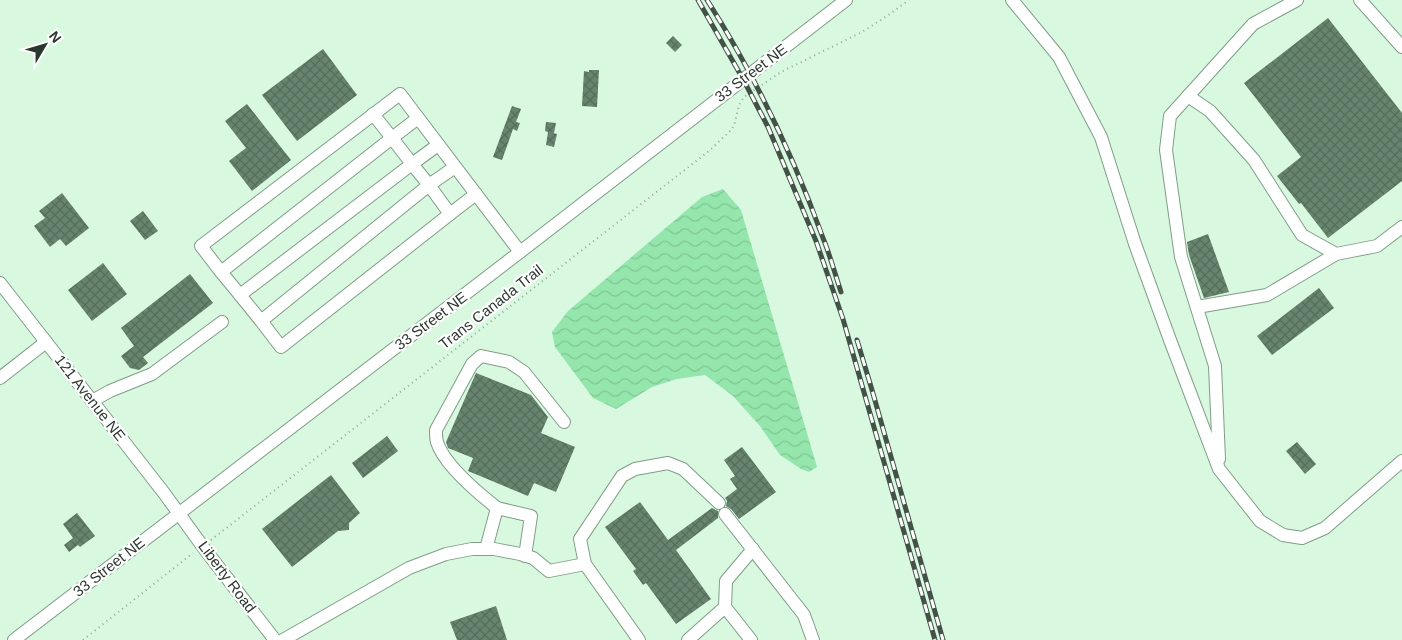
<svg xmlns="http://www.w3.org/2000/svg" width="1402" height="640" viewBox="0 0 1402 640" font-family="Arial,sans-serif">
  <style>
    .water { fill: url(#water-waves) }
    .building { fill: url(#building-cross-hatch) }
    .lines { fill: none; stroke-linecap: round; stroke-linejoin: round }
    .minor-casing { stroke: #809d87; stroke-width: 14 }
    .path { stroke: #91a997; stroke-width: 2; stroke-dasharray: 1 4; stroke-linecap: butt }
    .minor { stroke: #fff; stroke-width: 12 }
    .rail-casing { stroke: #435247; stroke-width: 5 }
    .rail { stroke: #fff; stroke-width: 3; stroke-dasharray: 9; stroke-linecap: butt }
    .labels { text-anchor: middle; stroke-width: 4.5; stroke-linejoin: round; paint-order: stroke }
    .street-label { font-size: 15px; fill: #2a372e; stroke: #fff }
  </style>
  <defs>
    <pattern id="water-waves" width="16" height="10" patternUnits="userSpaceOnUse" patternTransform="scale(1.25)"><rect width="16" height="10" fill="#94e6ac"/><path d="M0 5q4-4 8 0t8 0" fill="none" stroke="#80c694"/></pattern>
    <pattern id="building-cross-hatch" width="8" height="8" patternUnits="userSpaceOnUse" patternTransform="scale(1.25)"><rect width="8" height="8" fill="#67846e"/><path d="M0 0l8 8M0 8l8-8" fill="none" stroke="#556d5b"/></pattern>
  </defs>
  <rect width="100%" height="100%" fill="#d8f8e0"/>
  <!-- water -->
  <polygon class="water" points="723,189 741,210 817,467 809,472 801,469 780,455 760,426 733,396 705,375 677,379 652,387 616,409 593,398 555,347 552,332 568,311 702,197"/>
  <!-- building -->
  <g class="building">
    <polygon points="1328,18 1402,113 1402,181 1328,238 1301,203 1299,204 1277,176 1301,157 1244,83"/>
    <polygon points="673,36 682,45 675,52 666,43"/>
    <polygon points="323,49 357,95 297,141 262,95"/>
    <polygon points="589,70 599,70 597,107 582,106 584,71 589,72"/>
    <polygon points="247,104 291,160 252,191 229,161 246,148 225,121"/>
    <polygon points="512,106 521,109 516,122 520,123 517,131 513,129 502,160 493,157"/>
    <polygon points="546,122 556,123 554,133 549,132 557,134 554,147 546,145 548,132 545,131"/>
    <polygon points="62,193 89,228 66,246 60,239 50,247 34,226 45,218 39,211"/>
    <polygon points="143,211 158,231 145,240 130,221"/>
    <polygon points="1208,234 1229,292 1204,298 1189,255 1187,242"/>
    <polygon points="103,263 127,294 92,321 68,290"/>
    <polygon points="190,274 213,303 143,357 148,363 139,370 130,368 121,356 134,346 121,328"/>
    <polygon points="1319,288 1334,308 1272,355 1257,336"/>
    <polygon points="476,373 531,395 548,417 541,433 575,447 556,492 534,483 528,496 468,471 473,458 448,448 446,442"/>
    <polygon points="387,436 398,451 363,478 352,463"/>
    <polygon points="1297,442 1316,464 1305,474 1286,451"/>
    <polygon points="742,447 776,492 739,519 731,509 726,506 727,501 725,498 737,489 730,479 735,476 724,460"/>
    <polygon points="331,475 360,513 349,523 349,530 338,531 292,567 262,529"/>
    <polygon points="640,502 668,540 712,508 718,511 718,518 676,550 711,599 676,624 646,583 643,585 633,571 636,569 605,527"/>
    <polygon points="77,513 95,536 80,547 78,545 69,552 64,545 73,538 63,524"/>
    <polygon points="496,606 507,640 457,640 450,622"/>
  </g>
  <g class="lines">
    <defs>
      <g id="minor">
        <polyline points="1012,0 1059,57 1101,137 1135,244 1170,340 1219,469 1260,521 1283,535 1302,538 1325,528 1402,461"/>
        <polyline points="1360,0 1402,47"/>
        <polyline points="1188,96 1210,111 1254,160 1302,235 1336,254 1377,246 1402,227"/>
        <polyline points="373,114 392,138 418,118"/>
        <polyline points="438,145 412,164 429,185 455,167"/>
        <polyline points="450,214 476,194"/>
        <polyline points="221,272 240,295"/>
        <polyline points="0,283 164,493 206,551 275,640"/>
        <polyline points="1197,307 1267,295 1336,254"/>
        <polyline points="261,321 281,347 450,214 429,185 261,321 240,295 412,164 392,138 221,272 201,246 400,94 520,252"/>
        <polyline points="0,378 46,342"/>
        <polyline points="92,401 110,391 152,374 222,322"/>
        <polyline points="1219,459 1215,366 1181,257 1166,150 1170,116 1253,24 1297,0"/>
        <polyline points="497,508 531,516 525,556"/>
        <polyline points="725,514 804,615 813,640"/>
        <path d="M486,549L497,508C478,493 444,465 437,442C436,439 436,434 436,430L472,364L481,356L509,362L524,372L564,422"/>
        <polyline points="585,564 580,539 622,476 635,469 668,463 683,469 719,503"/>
        <polyline points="725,607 751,640"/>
        <polyline points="14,640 520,252 846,0"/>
        <polyline points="283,640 409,568 446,554 472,549 494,549 520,554 533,558 549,571 585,564 639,640"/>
        <polyline points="688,640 725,607 726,581 753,549"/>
      </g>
    </defs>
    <!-- minor casing -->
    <use href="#minor" class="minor-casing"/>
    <!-- path -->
    <g class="path">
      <polyline points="211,540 709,151 730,131 734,126 739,105 744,97 781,72 862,32 887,16 909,0"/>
      <polyline points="83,640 193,553"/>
    </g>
    <!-- minor -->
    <use href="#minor" class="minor"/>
    <defs>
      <g id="rail">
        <polyline points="698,0 743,79 768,127 816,241 843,319 935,640"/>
        <path d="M707,0C754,74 793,155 823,238C830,255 835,274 841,292"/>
        <polyline points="857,340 872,390 943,640"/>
      </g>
    </defs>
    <!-- rail casing -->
    <use href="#rail" class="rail-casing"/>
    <!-- rail -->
    <use href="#rail" class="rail"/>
  </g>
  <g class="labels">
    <!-- street labels -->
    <g class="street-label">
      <text transform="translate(751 73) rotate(-37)" y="5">33 Street NE</text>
      <text transform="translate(491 307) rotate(-38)" y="5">Trans Canada Trail</text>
      <text transform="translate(431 321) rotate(-37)" y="5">33 Street NE</text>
      <text transform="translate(90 398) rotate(52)" y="5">121 Avenue NE</text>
      <text transform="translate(109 567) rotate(-38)" y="5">33 Street NE</text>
      <text transform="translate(227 577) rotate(53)" y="5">Liberty Road</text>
    </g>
  </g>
  <!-- north arrow -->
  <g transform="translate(45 45) rotate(52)" stroke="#ffffff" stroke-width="4" paint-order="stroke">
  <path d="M0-4L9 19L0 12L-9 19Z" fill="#2a372e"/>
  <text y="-8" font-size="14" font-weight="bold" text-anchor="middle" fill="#2a372e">N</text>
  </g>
</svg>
